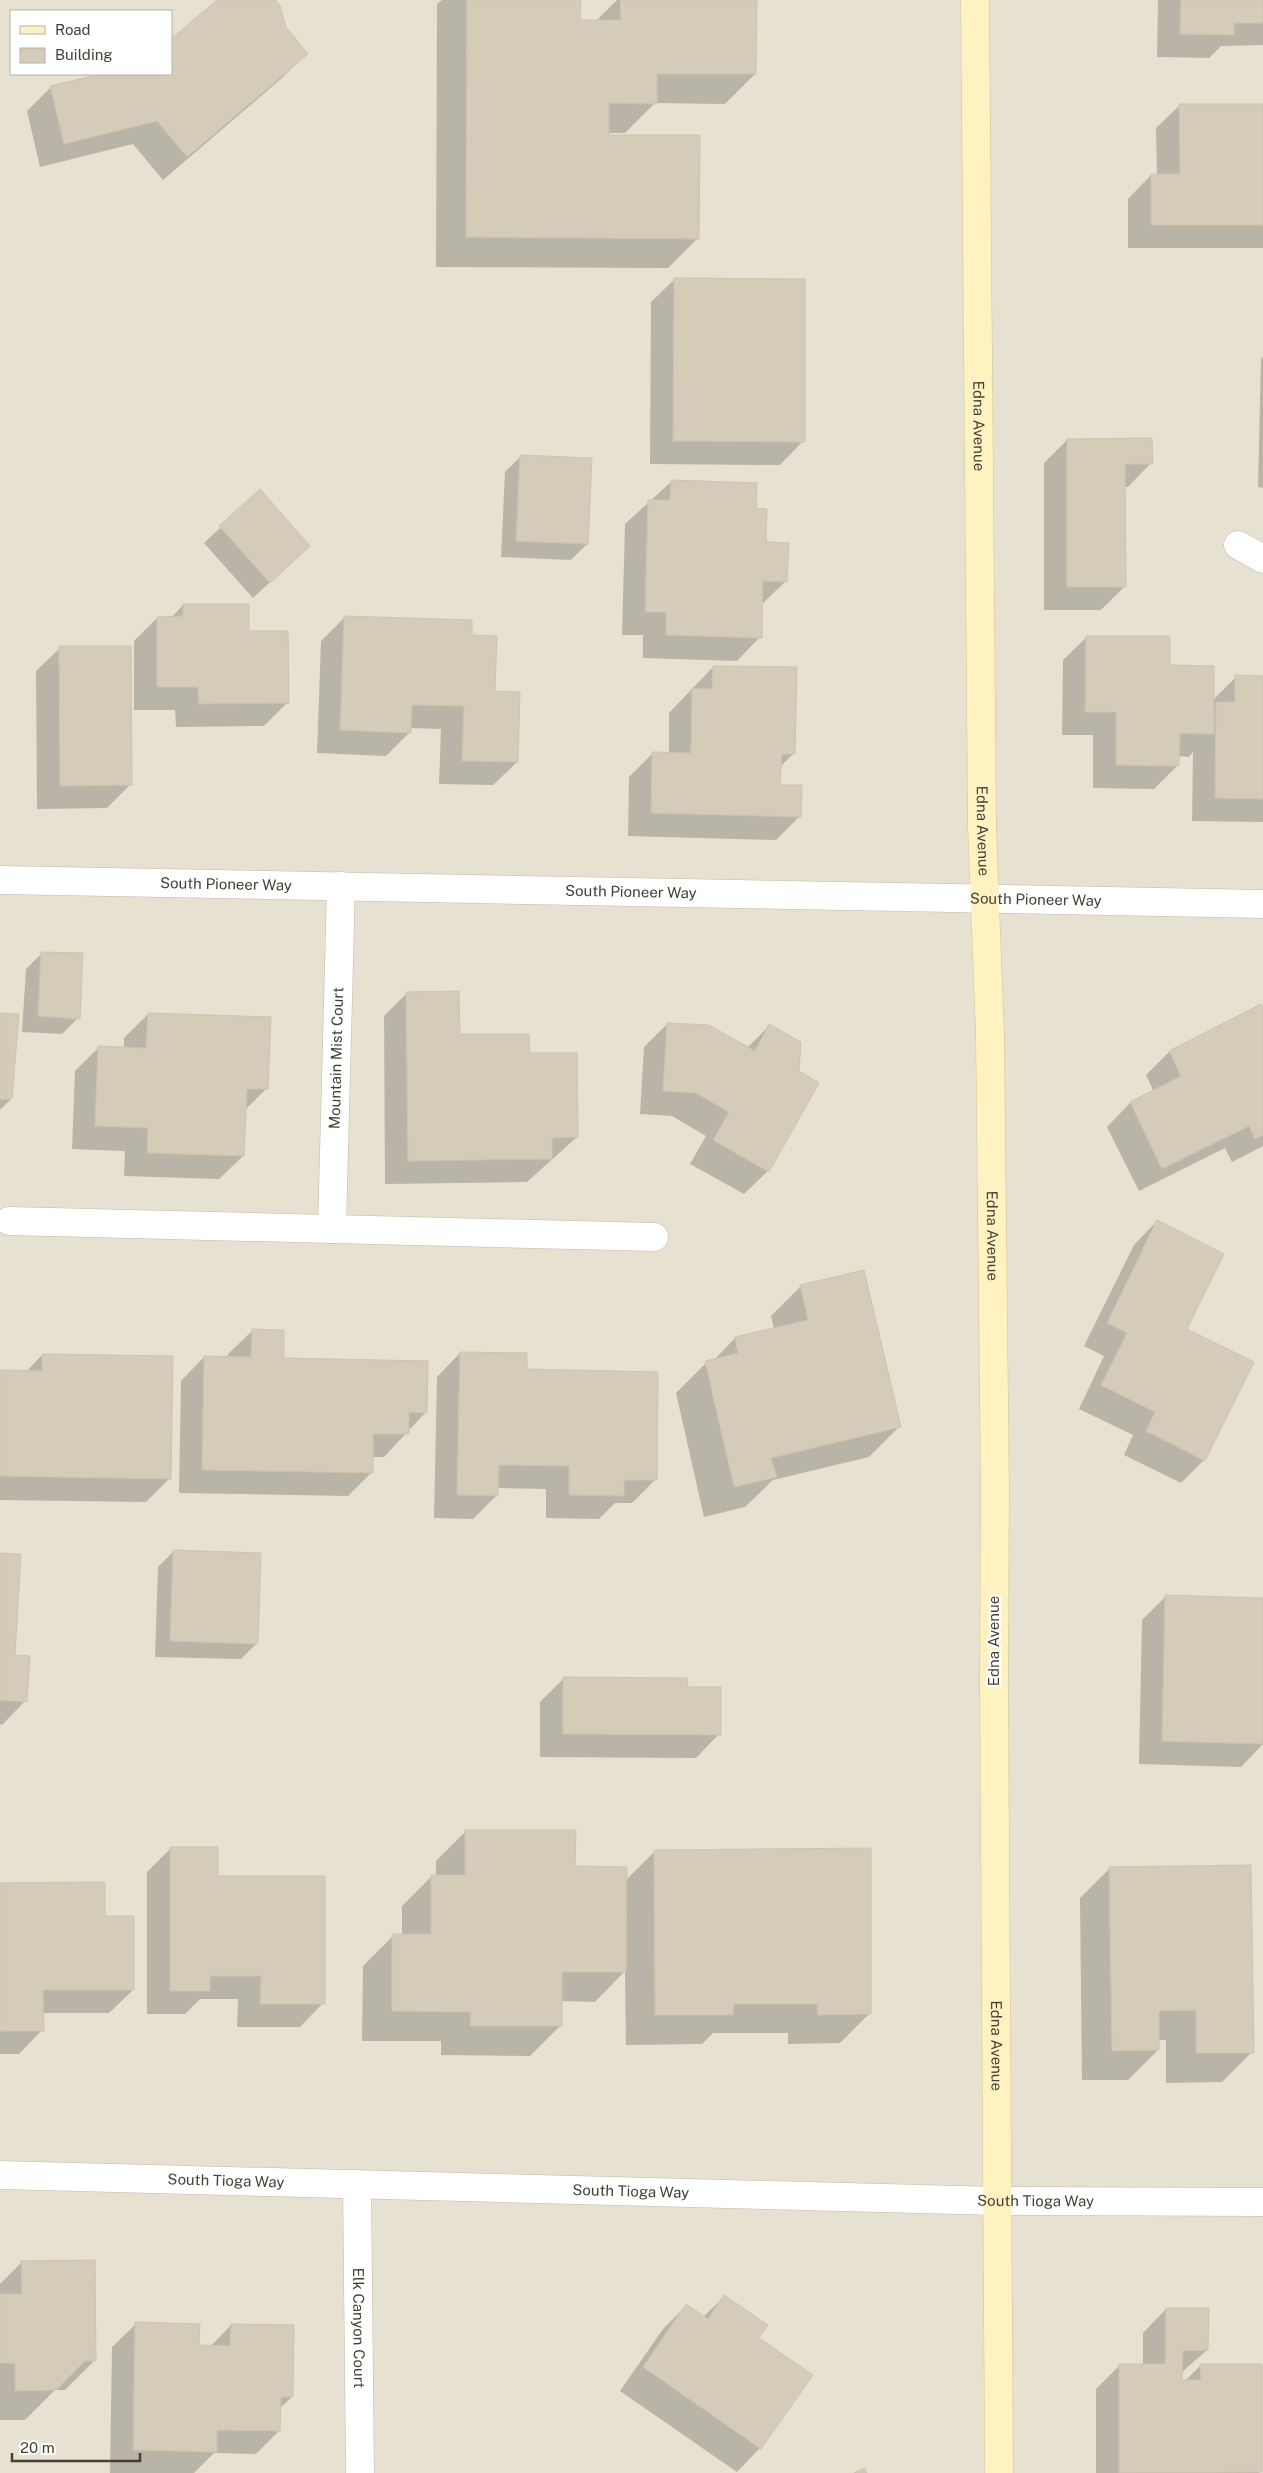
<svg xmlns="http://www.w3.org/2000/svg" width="1263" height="2473" viewBox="0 0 1263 2473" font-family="'Public Sans',sans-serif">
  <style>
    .residential { fill: #e7e1d2; fill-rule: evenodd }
    .shadow { fill: #0003 }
    .building { fill: #d4cbb9; stroke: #cfc3ac }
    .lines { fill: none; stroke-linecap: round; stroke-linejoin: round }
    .street-casing { stroke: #c1baa9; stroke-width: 29 }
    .secondary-casing { stroke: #d4c492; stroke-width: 29 }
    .street { stroke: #fff; stroke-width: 28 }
    .secondary { stroke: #fff2c1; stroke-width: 28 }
    .labels { text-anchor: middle; stroke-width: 4.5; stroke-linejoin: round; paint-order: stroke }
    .street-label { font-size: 15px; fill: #453f34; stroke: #fff }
  </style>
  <rect width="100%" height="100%" fill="#f2efe4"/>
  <!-- residential -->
  <path class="residential" d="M0,0H1263V2473H0ZM11,11H171V74H11Z"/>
  <!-- shadow -->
  <g class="shadow">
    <polygon points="219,0 273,0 284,28 306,54 283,77 163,180 133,144 40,167 27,111 51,87 107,74 171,74"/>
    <polygon points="442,0 579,0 579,21 596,21 617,0 755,0 755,74 725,104 655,103 625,133 608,133 608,136 698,238 668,268 436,267 437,4"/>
    <polygon points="1158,0 1263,0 1263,45 1221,46 1209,58 1157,57"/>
    <polygon points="1180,105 1263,105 1263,248 1128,248 1128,199 1151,175 1157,175 1156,128"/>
    <polygon points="675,279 803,441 780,465 650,464 651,302"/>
    <polygon points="1263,356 1263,488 1258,487 1261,359"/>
    <polygon points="1067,440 1151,463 1128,487 1124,487 1125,586 1101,610 1044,610 1044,463"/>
    <polygon points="521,456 587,544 571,560 501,557 505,472"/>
    <polygon points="672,481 755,510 764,544 786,581 761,605 760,637 737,661 643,658 643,635 622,635 625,524"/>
    <polygon points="260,491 309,546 253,598 204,543"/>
    <polygon points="183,605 248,633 287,703 264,726 176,727 175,710 134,710 134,641 157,618 171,618"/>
    <polygon points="344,618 471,636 494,692 517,762 493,785 439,784 441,729 410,728 410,732 386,756 317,753 321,641"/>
    <polygon points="1087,637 1168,666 1213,700 1236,677 1263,677 1263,822 1192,821 1193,752 1189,757 1178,756 1178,765 1154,789 1093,788 1093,735 1062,735 1063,660"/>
    <polygon points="60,648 130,785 107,808 37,809 36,671"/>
    <polygon points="713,667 794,753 780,767 779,786 800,816 776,840 628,836 629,777 653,753 669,753 669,713"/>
    <polygon points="42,953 78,1018 62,1034 22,1032 26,969"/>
    <polygon points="407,993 459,1036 529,1055 577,1137 527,1182 385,1184 384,1016"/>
    <polygon points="1260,1006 1263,1012 1263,1146 1232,1162 1225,1148 1139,1191 1107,1127 1130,1103 1154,1092 1146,1075 1169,1052"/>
    <polygon points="0,1014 11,1099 0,1110"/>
    <polygon points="148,1014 267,1088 244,1111 243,1156 219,1179 124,1176 125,1151 72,1149 75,1071 99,1047 124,1048 124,1038"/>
    <polygon points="667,1024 747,1048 769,1026 768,1171 744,1194 690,1164 706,1136 672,1116 640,1114 644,1047"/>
    <polygon points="1157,1221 1185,1330 1204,1460 1181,1483 1124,1455 1133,1435 1079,1409 1104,1356 1084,1346 1134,1245"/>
    <polygon points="801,1286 899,1427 869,1457 773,1480 745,1507 704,1517 676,1393 706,1363 713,1361 735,1338 774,1329 771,1316"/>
    <polygon points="252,1331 282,1359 426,1412 384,1457 372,1457 371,1473 348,1496 179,1493 181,1381 204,1357 228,1358 228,1354"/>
    <polygon points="460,1353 526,1370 655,1480 632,1503 615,1503 599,1519 546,1518 546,1489 497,1488 497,1495 473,1519 434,1518 437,1377"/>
    <polygon points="42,1355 170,1478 146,1502 0,1500 0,1372 26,1372"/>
    <polygon points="174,1551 257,1643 241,1659 155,1657 158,1567"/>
    <polygon points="0,1554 14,1656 25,1701 2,1725 0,1724"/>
    <polygon points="1165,1597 1263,1599 1263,1744 1241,1767 1139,1764 1142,1620"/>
    <polygon points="564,1678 686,1689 719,1734 696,1758 540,1757 540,1702"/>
    <polygon points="466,1831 574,1868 626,1880 655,1851 870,2013 840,2043 788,2044 788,2033 713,2033 702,2044 626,2045 625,1971 595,2002 560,2001 560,2026 530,2056 441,2055 441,2041 362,2041 363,1966 393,1936 402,1936 402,1906 432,1876 436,1876 436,1861"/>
    <polygon points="171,1848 217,1878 323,2003 300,2027 237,2027 238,1999 200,1999 185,2014 147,2014 147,1872"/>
    <polygon points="1110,1868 1252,2052 1222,2082 1166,2083 1166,2040 1158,2040 1158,2050 1128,2080 1082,2080 1080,1898"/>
    <polygon points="0,1884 133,1990 109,2013 42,2013 42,2030 19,2054 0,2054"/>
    <polygon points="22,2262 95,2360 65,2390 55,2390 25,2420 0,2420 0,2284"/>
    <polygon points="724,2297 757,2338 760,2448 737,2472 620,2391 663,2329 686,2306 703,2317"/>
    <polygon points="1166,2309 1207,2350 1181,2373 1181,2382 1184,2382 1201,2365 1259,2473 1096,2473 1096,2389 1119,2366 1143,2365 1143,2333"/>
    <polygon points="136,2324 198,2347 210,2347 231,2325 292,2397 279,2409 279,2431 256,2454 214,2453 194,2473 110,2473 112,2347"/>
  </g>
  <!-- building -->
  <g class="building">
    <polygon points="217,0 275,0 280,6 286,27 308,54 187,157 157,121 64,144 50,86 101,74 171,74 171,39"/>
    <polygon points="467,0 581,0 580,20 621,20 620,0 757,0 756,74 657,74 657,104 609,103 609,135 700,135 699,239 466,237"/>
    <polygon points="1181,0 1263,0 1263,23 1234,23 1234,35 1180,34"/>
    <polygon points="1179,104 1263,104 1263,225 1151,225 1151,174 1180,174"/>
    <polygon points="674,278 805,279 805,442 673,441"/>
    <polygon points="1152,438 1153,464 1125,464 1126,587 1067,587 1067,439"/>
    <polygon points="520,455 592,458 588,544 516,541"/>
    <polygon points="671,480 757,483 756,508 767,509 766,542 789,543 787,582 763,581 762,638 666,635 666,612 645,612 648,500 670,500"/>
    <polygon points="260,489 310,546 270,583 219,526"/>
    <polygon points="183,604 249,604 249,631 288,631 289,703 199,704 198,687 157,687 157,617 183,616"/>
    <polygon points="344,616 472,620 472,635 497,636 495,691 520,692 518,762 462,761 464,706 412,705 411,733 340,730"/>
    <polygon points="1086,636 1170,636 1170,665 1214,666 1214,734 1180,733 1179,766 1116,765 1116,712 1085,712"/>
    <polygon points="59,646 131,646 132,785 60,786"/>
    <polygon points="713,666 797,667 795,754 782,754 780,785 802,785 801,817 651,813 652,752 691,753 692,688 712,689"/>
    <polygon points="1235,675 1263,676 1263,799 1215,798 1216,702 1235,702"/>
    <polygon points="41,952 83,953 80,1019 38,1016"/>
    <polygon points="459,991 460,1034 529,1034 530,1053 577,1053 578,1137 552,1138 552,1159 408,1161 406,992"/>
    <polygon points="1261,1004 1263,1009 1263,1135 1255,1139 1249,1126 1162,1169 1130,1102 1181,1076 1169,1051"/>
    <polygon points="0,1013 19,1014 12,1099 0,1099"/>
    <polygon points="148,1013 271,1017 268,1089 247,1089 244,1156 147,1153 148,1128 95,1126 98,1046 146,1048"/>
    <polygon points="667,1023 709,1025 755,1051 769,1024 801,1042 799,1071 819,1083 769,1172 713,1140 729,1112 696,1093 663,1091"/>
    <polygon points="1157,1220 1224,1254 1187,1329 1254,1362 1205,1461 1146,1431 1155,1412 1101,1385 1127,1333 1107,1323"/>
    <polygon points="864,1270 901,1427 771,1458 777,1477 734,1487 705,1361 738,1353 735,1337 808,1320 800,1285"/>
    <polygon points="252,1329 284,1330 284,1358 428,1361 427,1413 409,1412 409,1434 373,1434 373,1473 202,1470 204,1356 251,1357"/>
    <polygon points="460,1352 527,1353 527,1369 658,1372 657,1480 624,1480 624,1496 569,1495 569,1466 499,1465 498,1496 457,1495"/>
    <polygon points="42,1354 173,1356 171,1479 0,1476 0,1370 42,1371"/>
    <polygon points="173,1550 261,1553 258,1644 170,1641"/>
    <polygon points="0,1553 21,1554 15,1655 30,1656 27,1702 0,1700"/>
    <polygon points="1165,1595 1263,1598 1263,1744 1162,1741"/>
    <polygon points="563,1677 687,1678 688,1687 721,1687 721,1735 563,1734"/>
    <polygon points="465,1830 576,1830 575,1866 627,1867 626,1972 562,1972 562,2026 470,2026 471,2012 392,2011 392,1934 431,1934 431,1875 465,1875"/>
    <polygon points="170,1847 218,1847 218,1876 325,1876 325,2004 260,2004 261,1976 210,1976 210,1991 170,1991"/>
    <polygon points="871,1848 871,2014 818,2015 817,2004 734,2004 733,2015 655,2015 654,1850"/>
    <polygon points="1251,1865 1254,2053 1196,2053 1196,2010 1159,2011 1159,2050 1112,2051 1109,1867"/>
    <polygon points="105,1882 105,1916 134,1916 134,1990 43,1990 44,2031 0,2031 0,1883"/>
    <polygon points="95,2260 96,2361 85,2361 56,2390 15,2391 15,2363 0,2363 0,2294 22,2294 21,2261"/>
    <polygon points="724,2295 768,2325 759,2338 813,2375 761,2449 643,2367 686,2304 708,2319"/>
    <polygon points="1166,2308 1209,2308 1208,2350 1183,2351 1182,2380 1201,2380 1200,2364 1262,2364 1262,2472 1119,2473 1119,2364 1165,2364"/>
    <polygon points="135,2322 200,2324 199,2345 230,2346 231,2324 294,2325 293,2397 281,2397 280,2431 217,2430 217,2452 133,2450"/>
    <polygon points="865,2468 867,2473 854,2473"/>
  </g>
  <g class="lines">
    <defs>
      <g id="street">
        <polyline points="1238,545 1263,559"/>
        <path id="s1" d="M0,880L1263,904"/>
        <polyline points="9,1221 654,1237"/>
        <path id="s2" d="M332,1229L341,886"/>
        <path id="s3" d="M0,2175L997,2201L1263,2202"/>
        <path id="s4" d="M357,2184L360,2473"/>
      </g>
      <g id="secondary">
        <path id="s5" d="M975,0L982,826L990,1035L995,1489L994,1682L999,2473"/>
      </g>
    </defs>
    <!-- street casing -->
    <use href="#street" class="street-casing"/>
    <!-- secondary casing -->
    <use href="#secondary" class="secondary-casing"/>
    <!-- street -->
    <use href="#street" class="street"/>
    <!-- secondary -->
    <use href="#secondary" class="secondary"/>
  </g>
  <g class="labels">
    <!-- street labels -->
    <g class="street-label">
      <text dy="5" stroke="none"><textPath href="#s5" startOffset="426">Edna Avenue</textPath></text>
      <text dy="5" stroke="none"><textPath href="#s5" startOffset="831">Edna Avenue</textPath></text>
      <text dy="5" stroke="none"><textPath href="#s1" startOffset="226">South Pioneer Way</textPath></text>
      <text dy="5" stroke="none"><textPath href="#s1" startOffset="631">South Pioneer Way</textPath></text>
      <text dy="5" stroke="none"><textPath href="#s1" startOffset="1036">South Pioneer Way</textPath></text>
      <text dy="5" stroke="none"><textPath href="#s2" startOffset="171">Mountain Mist Court</textPath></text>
      <text dy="5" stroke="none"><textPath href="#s5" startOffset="1236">Edna Avenue</textPath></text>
      <text transform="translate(994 1641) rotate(-90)" y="5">Edna Avenue</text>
      <text dy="5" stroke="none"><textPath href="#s5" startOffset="2046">Edna Avenue</textPath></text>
      <text dy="5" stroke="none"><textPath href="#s3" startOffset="226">South Tioga Way</textPath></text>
      <text dy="5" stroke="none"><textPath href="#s3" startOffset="631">South Tioga Way</textPath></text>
      <text dy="5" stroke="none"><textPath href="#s3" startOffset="1036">South Tioga Way</textPath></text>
      <text dy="5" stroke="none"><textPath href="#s4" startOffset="144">Elk Canyon Court</textPath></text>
    </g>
  </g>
  <!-- legend -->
  <rect x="10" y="10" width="162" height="65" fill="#ffffff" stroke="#b5b2ae"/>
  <rect x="20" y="26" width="25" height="8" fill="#fff2c1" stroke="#b5b2ae"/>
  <text x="55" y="35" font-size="15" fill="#453f34">Road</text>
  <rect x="20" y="48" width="25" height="15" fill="#d4cbb9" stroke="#b5b2ae"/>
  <text x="55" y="60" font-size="15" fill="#453f34">Building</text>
  <!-- scale -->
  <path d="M12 2453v8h128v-8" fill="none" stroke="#453f34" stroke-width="2.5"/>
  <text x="20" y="2453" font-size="15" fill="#453f34" stroke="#ffffff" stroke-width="4" paint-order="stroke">20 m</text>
</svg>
